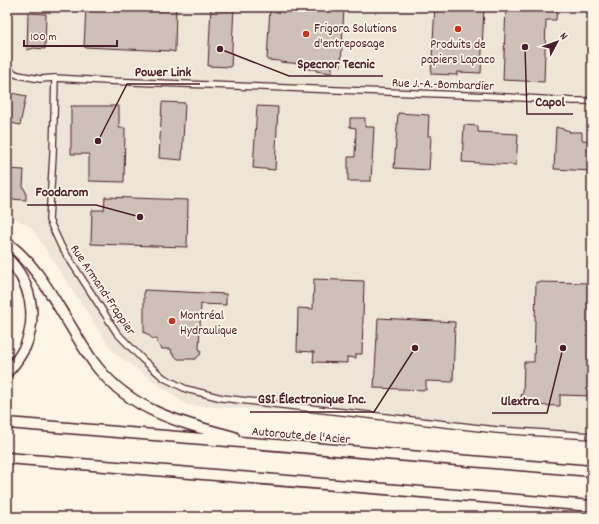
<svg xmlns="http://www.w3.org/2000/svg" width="599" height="524" viewBox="0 0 599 524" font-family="Dekko,sans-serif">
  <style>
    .built { fill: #eee5d7 }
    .building { fill: #cfc0b7; stroke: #4a1f2b }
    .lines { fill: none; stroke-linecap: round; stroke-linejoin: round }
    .minor-casing { stroke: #4a1f2b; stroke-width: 8 }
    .motorway-casing { stroke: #4a1f2b; stroke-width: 13 }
    .minor { stroke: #fcf5e5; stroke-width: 5.5 }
    .motorway { stroke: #fcf5e5; stroke-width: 10 }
    .poi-dot { fill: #c8321e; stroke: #fcf5e5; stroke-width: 1.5 }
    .labels { text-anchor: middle; stroke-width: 3.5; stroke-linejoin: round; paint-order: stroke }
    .poi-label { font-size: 13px; fill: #4a1f2b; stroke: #fcf5e5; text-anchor: start }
    .street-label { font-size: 13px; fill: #4a1f2b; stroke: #fcf5e5 }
    .leader { fill: none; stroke: #4a1f2b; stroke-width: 1.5 }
    .callout-dot { fill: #4a1f2b; stroke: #fcf5e5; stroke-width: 1.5 }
    .callout-label { font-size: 14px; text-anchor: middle; font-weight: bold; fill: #4a1f2b; stroke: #fcf5e5; stroke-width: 3.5; stroke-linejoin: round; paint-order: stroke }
  </style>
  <rect width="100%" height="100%" fill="#fcf5e5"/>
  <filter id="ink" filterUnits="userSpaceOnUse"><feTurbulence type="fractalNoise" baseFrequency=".025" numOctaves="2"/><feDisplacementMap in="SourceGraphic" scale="8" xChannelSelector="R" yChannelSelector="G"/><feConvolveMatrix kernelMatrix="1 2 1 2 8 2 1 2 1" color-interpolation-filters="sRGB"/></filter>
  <g filter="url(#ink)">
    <!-- built -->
    <polygon class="built" points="7,7 592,7 592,433 187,405 113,352 31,227 7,214"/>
    <!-- building -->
    <g class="building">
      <polygon points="86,7 176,7 175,52 171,51 84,47"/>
      <polygon points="211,7 234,7 231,67 208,66"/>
      <polygon points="270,7 344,7 341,66 332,65 332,73 316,71 316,69 303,69 303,64 280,62 280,61 267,60"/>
      <polygon points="435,7 484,7 481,73 457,72 457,75 431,74"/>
      <polygon points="506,7 557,7 556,20 546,20 544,82 503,80"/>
      <polygon points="28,13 46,14 45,49 34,48 27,50"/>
      <polygon points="7,92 26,96 20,125 7,122"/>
      <polygon points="162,102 185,103 182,160 159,158"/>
      <polygon points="71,106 119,106 119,128 125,128 124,182 89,181 89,154 71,154"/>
      <polygon points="257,106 278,107 275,170 253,168"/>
      <polygon points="398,113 429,115 428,136 431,136 429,170 394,168"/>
      <polygon points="350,118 365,118 365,127 374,127 371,181 348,181 348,157 355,157 356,128 350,127"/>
      <polygon points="464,125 478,126 478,132 518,134 516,165 462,162"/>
      <polygon points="556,127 570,131 569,132 582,132 582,140 592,141 592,171 554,169"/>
      <polygon points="7,169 24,170 23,187 26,192 26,200 7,199"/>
      <polygon points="105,197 188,200 187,247 91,244 92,210 104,210"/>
      <polygon points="314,279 364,281 362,354 356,354 356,358 347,357 347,363 313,362 314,352 297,351 298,308 313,309"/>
      <polygon points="536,282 592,283 592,396 560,395 560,406 521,405 521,395 523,393 524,362 534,362"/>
      <polygon points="144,290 226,294 226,305 201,304 199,349 201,350 200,355 195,359 178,359 173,354 172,354 171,349 162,349 157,343 157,339 153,339 146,333 144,333"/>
      <polygon points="378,318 455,322 453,382 426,381 426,390 374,388"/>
    </g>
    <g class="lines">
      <defs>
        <g id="minor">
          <polyline points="7,70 18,75 40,79 55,78 107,81 490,96 574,101 592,101"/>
          <polyline points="55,78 53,155 49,220 61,246 117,333 143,360 164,378 186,389 222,398 497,430 592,436"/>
        </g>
        <g id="motorway">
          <path d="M7,243C33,262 48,289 65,317C76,334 85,352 98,368C134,412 182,423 234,437"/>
          <path d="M7,258C31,282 38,316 25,347C20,356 15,365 7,372"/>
          <polyline points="7,423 592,471"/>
          <polyline points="7,458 592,506"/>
        </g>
      </defs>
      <!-- minor casing -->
      <use href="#minor" class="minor-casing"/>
      <!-- motorway casing -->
      <use href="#motorway" class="motorway-casing"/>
      <!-- minor -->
      <use href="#minor" class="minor"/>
      <!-- motorway -->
      <use href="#motorway" class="motorway"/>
    </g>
  </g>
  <!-- markers -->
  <g class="poi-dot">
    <circle cx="458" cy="29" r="4"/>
    <circle cx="306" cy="34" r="4"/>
    <circle cx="172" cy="321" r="4"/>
  </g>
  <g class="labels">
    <!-- poi labels -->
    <g class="poi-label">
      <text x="314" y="32">Frigora Solutions<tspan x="314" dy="15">d'entreposage</tspan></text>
      <text x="458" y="48" text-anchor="middle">Produits de<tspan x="458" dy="15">papiers Lapaco</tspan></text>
      <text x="180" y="319">Montréal<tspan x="180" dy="15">Hydraulique</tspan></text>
    </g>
    <!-- street labels -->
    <g class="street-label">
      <text transform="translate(443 83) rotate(2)" y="5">Rue J.-A.-Bombardier</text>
      <text transform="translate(104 289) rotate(56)" y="5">Rue Armand-Frappier</text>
      <text transform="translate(301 434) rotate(5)" y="5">Autoroute de l'Acier</text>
    </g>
  </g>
  <!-- callouts -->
  <path class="leader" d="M220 49L289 76H383M98 141L127 84H200M525 47L527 114H573M140 217L96 205H27M415 348L374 412H250M563 348L547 413H492"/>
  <g class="callout-dot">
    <circle cx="220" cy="49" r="4"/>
    <circle cx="98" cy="141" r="4"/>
    <circle cx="525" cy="47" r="4"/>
    <circle cx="140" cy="217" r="4"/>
    <circle cx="415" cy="348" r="4"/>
    <circle cx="563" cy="348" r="4"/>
  </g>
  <g class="callout-label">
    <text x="336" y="68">Specnor Tecnic</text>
    <text x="163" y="76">Power Link</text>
    <text x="550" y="106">Capol</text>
    <text x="62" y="196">Foodarom</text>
    <text x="312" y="403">GSI Électronique Inc.</text>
    <text x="520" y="405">Ulextra</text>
  </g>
  <!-- margin -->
  <rect width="599" height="524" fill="none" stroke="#fcf5e5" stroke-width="24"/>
  <rect x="12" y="12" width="575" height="500" fill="none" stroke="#4a1f2b" stroke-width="1.5" filter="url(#ink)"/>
  <!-- north arrow -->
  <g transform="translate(557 42) rotate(49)" stroke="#fcf5e5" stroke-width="3" paint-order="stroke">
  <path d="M0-3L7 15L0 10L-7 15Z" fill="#4a1f2b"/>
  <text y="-6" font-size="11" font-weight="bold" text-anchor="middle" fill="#4a1f2b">N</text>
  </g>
  <!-- scale -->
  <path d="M24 40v6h93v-6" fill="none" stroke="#4a1f2b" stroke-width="2"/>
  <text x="30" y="40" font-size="12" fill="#4a1f2b" stroke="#fcf5e5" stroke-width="3" paint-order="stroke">100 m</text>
</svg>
